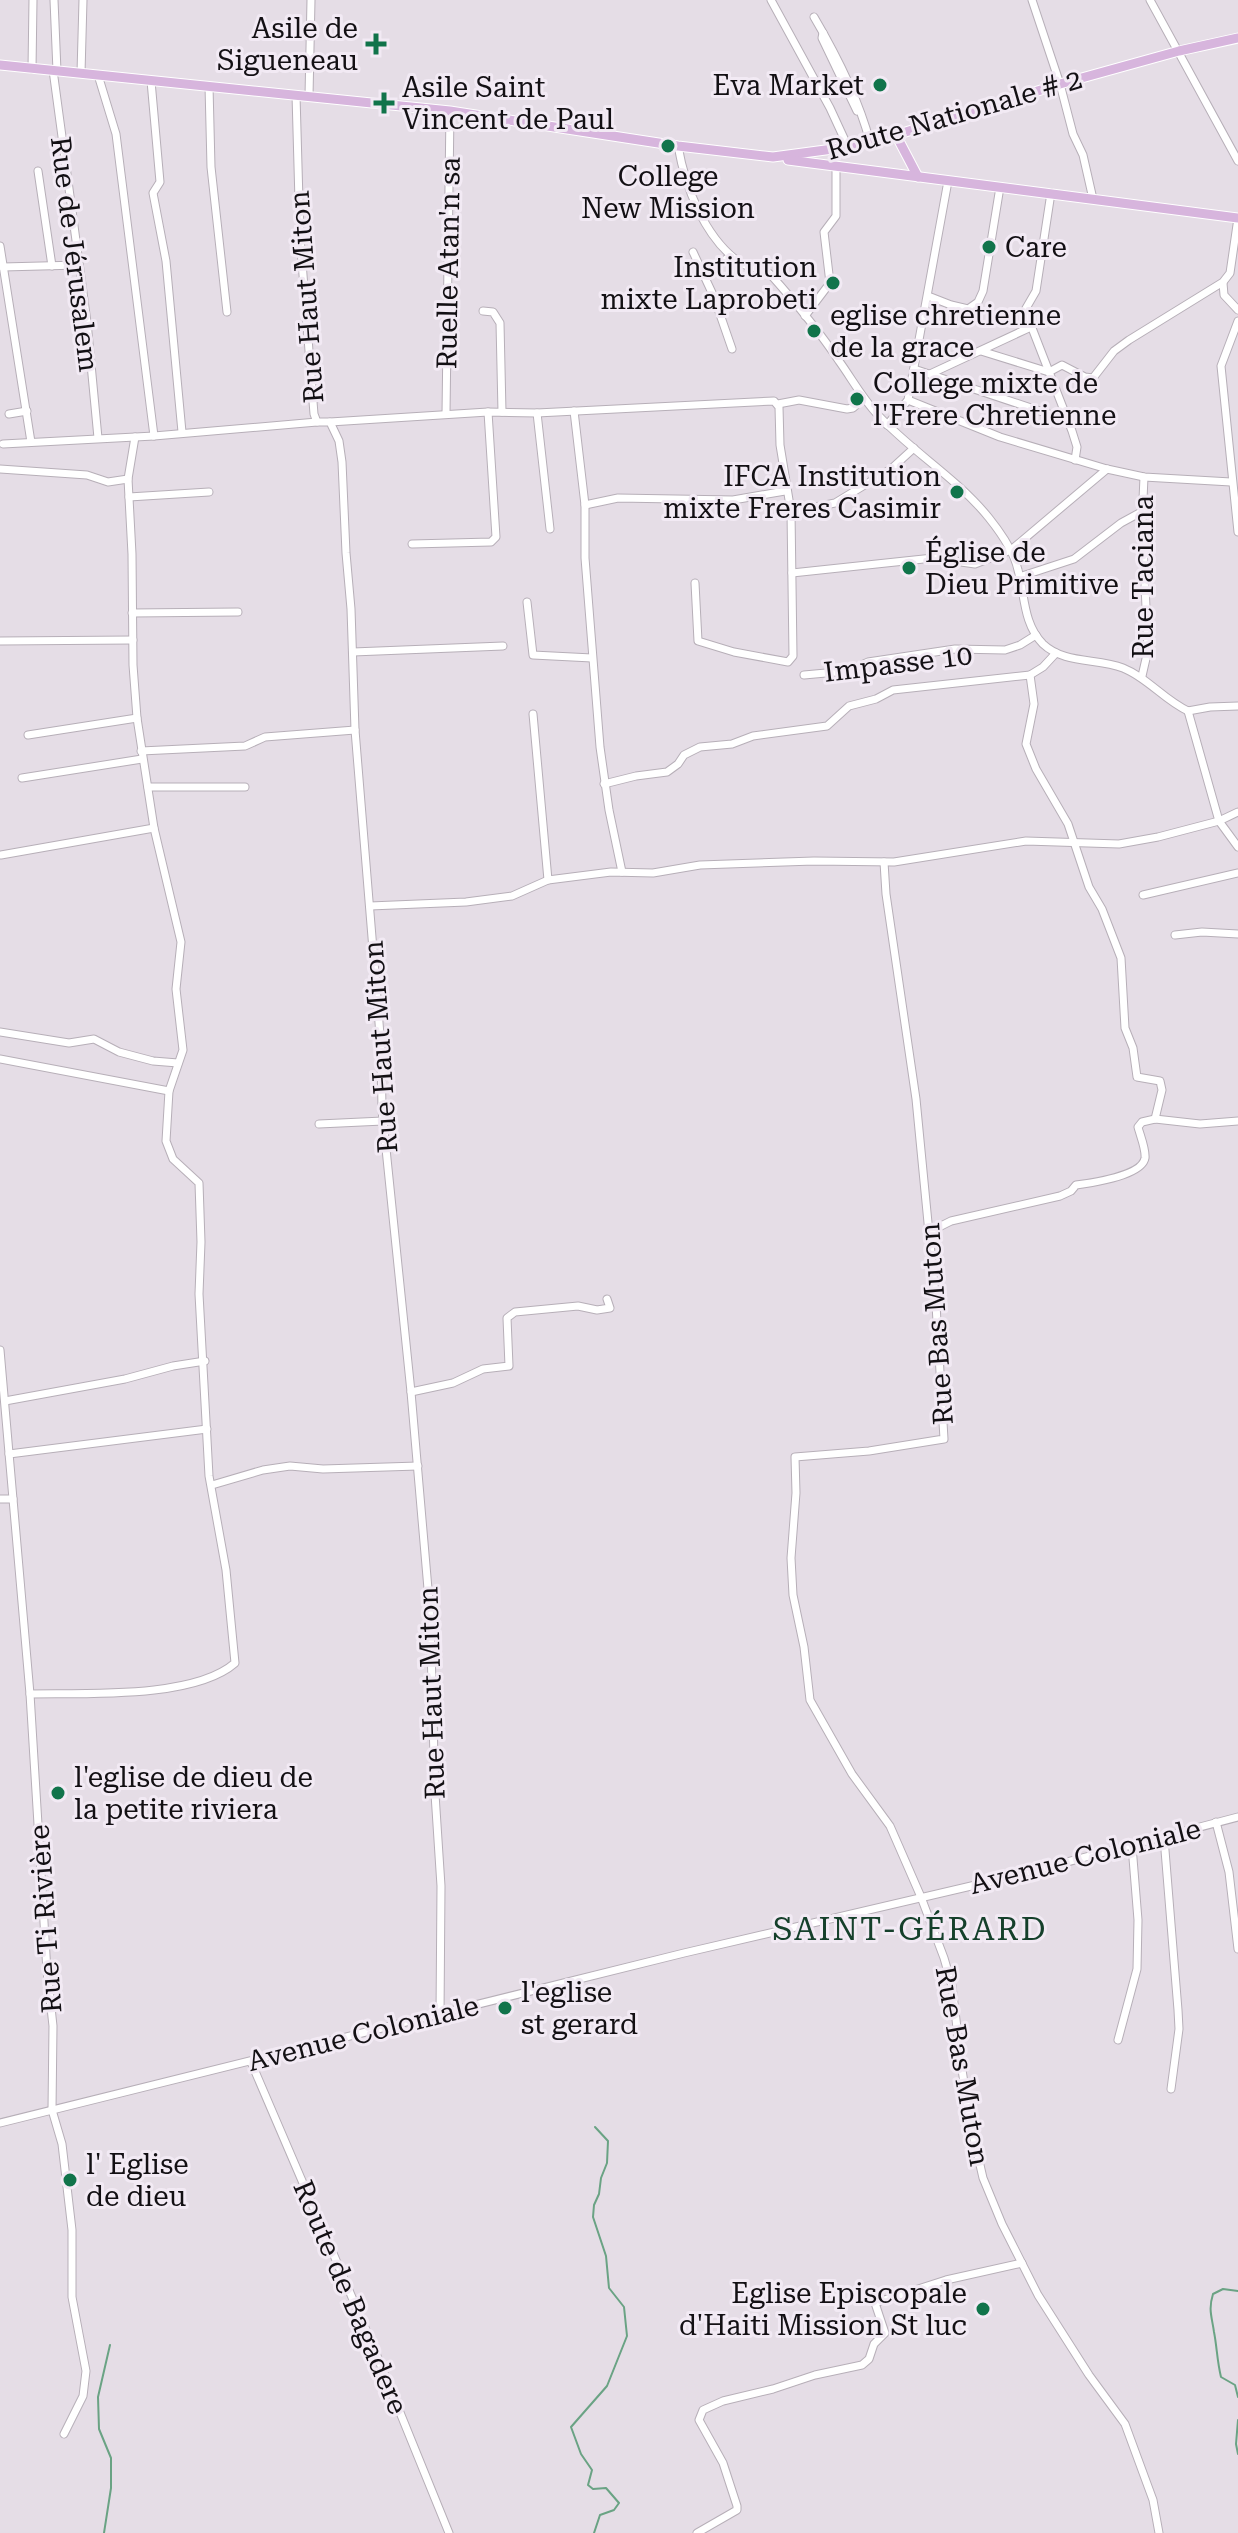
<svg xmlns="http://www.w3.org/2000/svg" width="1238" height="2533" viewBox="0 0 1238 2533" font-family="'Roboto Serif',serif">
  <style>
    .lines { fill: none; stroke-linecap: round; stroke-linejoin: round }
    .stream { stroke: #6aa384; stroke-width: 2 }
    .minor-casing { stroke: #b7afb8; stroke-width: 9 }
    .major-casing { stroke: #fff; stroke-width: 11 }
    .minor { stroke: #fff; stroke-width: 7 }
    .major { stroke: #d7b5dd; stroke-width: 9 }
    .poi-dot { fill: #11744b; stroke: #f2eaf4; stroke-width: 3 }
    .labels { text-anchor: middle; stroke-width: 6; stroke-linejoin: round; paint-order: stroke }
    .poi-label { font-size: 28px; fill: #131014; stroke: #f2eaf4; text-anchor: start }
    .street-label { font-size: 28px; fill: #131014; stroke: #f2eaf4 }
    .quarter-label { font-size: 32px; letter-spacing: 2px; fill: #15402b; stroke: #f2eaf4 }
  </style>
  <rect width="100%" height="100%" fill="#e5dde6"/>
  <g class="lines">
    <!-- stream -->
    <g class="stream">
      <path d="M1238,2291L1223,2289L1213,2294C1208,2310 1212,2317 1214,2332C1217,2347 1217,2361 1221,2377L1235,2385L1238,2397"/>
      <polyline points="1238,2420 1236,2444 1238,2454"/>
      <polyline points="104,2533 111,2488 111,2458 99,2429 98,2397 110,2345"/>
      <polyline points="594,2533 600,2515 614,2510 619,2503 606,2488 593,2489 588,2485 592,2470 581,2454 571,2427 607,2386 627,2336 624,2307 609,2288 606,2256 593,2217 594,2205 599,2194 601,2178 607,2163 608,2141 595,2127"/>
    </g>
    <defs>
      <g id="minor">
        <polyline points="54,0 57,71"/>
        <polyline points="771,0 830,108 848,147"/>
        <polyline points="1032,0 1060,84 1073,134 1083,155 1093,199"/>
        <polyline points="1150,0 1238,161"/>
        <path d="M814,17C837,56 858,97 870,142"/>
        <polyline points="823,33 822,38 857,111"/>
        <polyline points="32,69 33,0"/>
        <polyline points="53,70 87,322 98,438"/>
        <polyline points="81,73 83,0"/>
        <polyline points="98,75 116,134 154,436"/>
        <polyline points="151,81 160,182 153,193 166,261 182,432"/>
        <polyline points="209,86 211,167 227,312"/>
        <polyline points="296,95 300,237 314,414 317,422 330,422 339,441 342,462 346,553 351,609 355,730 381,1047 382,1110 411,1392 430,1612 435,1794 441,1886 440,2015"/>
        <polyline points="309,96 311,0"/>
        <path d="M678,146C685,186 704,237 739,262C748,269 764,267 771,275C795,302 819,331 839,361C852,379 862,398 878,415C912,452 957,478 989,518C1001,533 1014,551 1018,570C1025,595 1023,624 1043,644C1064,664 1097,658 1123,668C1148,678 1164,700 1188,711"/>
        <polyline points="38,171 52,266"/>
        <polyline points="1051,193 1036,291 1025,310 1072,431 1077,447 1075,460"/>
        <polyline points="0,246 31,442"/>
        <polyline points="693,252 714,297 732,349"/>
        <polyline points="3,267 79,265"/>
        <polyline points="704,273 731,256"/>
        <polyline points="1223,283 1224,295 1238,310"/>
        <polyline points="928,296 951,305 968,309 978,302 983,291 1000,187"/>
        <polyline points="483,311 493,312 500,323 502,412"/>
        <polyline points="805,316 830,283 824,232 836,216 836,168"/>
        <polyline points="1238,321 1221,366 1238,532"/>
        <polyline points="981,351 1049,372 1062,365 1085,377 1093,378 1114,351 1129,340 1223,282 1230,273 1238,218"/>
        <polyline points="914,369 1067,420"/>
        <polyline points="930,374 1031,327"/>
        <polyline points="908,400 1000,437 1107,469 1144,477 1231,482"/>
        <polyline points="778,404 799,400 847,409 853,408 863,399"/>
        <polyline points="574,411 585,505 585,558 600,747 609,810 622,872"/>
        <polyline points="537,413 550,529"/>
        <polyline points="9,414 27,411"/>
        <polyline points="446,414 450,111"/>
        <polyline points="330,422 488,412 537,413 774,401 779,407 780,445 791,512"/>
        <polyline points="887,425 908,400 948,181"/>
        <polyline points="3,444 154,436 317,422"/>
        <polyline points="0,469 87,475 108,482 128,479"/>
        <polyline points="129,497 209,492"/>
        <polyline points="585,505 618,498 733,500 785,491"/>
        <polyline points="412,544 491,542 496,537 488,412"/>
        <polyline points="792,573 933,558 975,564 1011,550 1107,469"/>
        <polyline points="1019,577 1074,559 1121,523 1143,511"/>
        <polyline points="695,583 698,641 734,652 788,662 793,656 791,512 835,503 891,469 914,448"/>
        <polyline points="527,602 533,655 592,658"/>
        <polyline points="132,613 238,612"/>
        <polyline points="0,641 133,640"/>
        <polyline points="353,652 503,646"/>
        <polyline points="804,675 848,671 868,662 955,649 1005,650 1020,645 1036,635"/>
        <polyline points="1030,675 1034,704 1026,744 1036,769 1068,824 1089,887 1102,909 1121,958 1125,1028 1133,1048 1137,1077 1160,1081 1162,1090 1155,1119"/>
        <polyline points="1142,676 1148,650 1142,522 1144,477"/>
        <polyline points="1188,711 1219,821 1238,847"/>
        <polyline points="1188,711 1210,707 1238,706"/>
        <polyline points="533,714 548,880"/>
        <polyline points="28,735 137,718"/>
        <polyline points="141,751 245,746 265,737 355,730"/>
        <polyline points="22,778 142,759"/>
        <polyline points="604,784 636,776 667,772 678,764 684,755 700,747 732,744 753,736 827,726 849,706 876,699 893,690 1030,675 1043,667 1056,653"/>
        <polyline points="148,787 245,787"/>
        <polyline points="1,855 154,828"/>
        <polyline points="884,862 886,894 916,1099 936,1305 944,1439 869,1451 795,1457 796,1493 791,1558 793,1595 804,1647 810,1700 852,1774 890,1826 921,1897 944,1958 952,1986 962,2070 971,2126 983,2178 1002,2224 1038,2295 1089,2375 1125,2424 1153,2500 1159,2533"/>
        <polyline points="1143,895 1238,873"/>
        <polyline points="370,906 466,902 512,896 548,880 611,872 653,873 700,865 814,861 894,862 1026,841 1119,844 1158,837 1219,821 1238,812"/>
        <polyline points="1175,935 1202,932 1238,934"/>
        <polyline points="0,1032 69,1043 94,1039 119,1052 153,1061 178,1063"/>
        <polyline points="0,1059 169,1091"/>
        <polyline points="319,1124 383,1121"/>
        <path d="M929,1232L951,1221L1060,1196L1071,1191L1076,1185C1091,1183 1142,1176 1145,1158C1146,1149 1140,1135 1138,1127L1142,1122L1155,1119L1200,1124L1238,1121"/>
        <polyline points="0,1350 30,1694 47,1971 53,2026 52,2110 62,2144 72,2230 72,2297 86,2371 83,2396 64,2434"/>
        <polyline points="411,1392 453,1383 483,1369 509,1366 507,1318 515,1312 578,1306 597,1310 610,1308 607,1299"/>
        <polyline points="5,1401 125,1379 173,1366 205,1361"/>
        <polyline points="9,1454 207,1429"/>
        <polyline points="212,1485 263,1470 290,1466 323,1469 418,1466"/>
        <polyline points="0,1499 13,1499"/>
        <path d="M30,1694C84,1693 194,1699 235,1663L226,1570L209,1476L199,1294L201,1242L199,1183L173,1159L166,1141L169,1091L183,1050L176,989L181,942L154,828L137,718L133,665L132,554L128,479L135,437"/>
        <polyline points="1216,1822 1229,1872 1238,1949"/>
        <polyline points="1164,1838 1178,2010 1179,2029 1171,2089"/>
        <polyline points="1118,2040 1137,1969 1138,1920 1132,1846"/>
        <polyline points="251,2062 375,2351 449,2533"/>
        <polyline points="0,2123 684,1953 1014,1876 1238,1817"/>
        <polyline points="697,2533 737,2510 737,2506 723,2463 699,2420 703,2410 723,2401 773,2389 815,2375 862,2365 869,2359 874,2344 885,2333 875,2303 946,2280 1022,2263"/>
      </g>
      <g id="major">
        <polyline points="0,65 450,111 678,146 773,157 848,147 896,135 1060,84 1179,51 1238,38"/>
        <polyline points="896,135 918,177"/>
        <polyline points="788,160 1238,218"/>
      </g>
    </defs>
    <!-- minor casing -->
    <use href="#minor" class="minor-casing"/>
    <!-- major casing -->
    <use href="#major" class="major-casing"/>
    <!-- minor -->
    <use href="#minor" class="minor"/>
    <!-- major -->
    <use href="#major" class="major"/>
  </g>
  <!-- markers -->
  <g class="poi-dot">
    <path d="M372 32h8v8h8v8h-8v8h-8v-8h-8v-8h8z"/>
    <circle cx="880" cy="85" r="8"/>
    <path d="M380 91h8v8h8v8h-8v8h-8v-8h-8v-8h8z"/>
    <circle cx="668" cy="146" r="8"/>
    <circle cx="989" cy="247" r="8"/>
    <circle cx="833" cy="283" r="8"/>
    <circle cx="814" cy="331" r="8"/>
    <circle cx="857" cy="399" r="8"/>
    <circle cx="957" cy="492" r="8"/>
    <circle cx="909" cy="568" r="8"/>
    <circle cx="58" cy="1793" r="8"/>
    <circle cx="505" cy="2008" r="8"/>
    <circle cx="70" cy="2180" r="8"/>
    <circle cx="983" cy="2309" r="8"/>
  </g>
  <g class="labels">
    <!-- poi labels -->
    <g class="poi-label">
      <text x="358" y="38" text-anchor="end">Asile de<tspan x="358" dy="32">Sigueneau</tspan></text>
      <text x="864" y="95" text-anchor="end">Eva Market</text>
      <text x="402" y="97">Asile Saint<tspan x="402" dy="32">Vincent de Paul</tspan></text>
      <text x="668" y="186" text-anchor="middle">College<tspan x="668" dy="32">New Mission</tspan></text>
      <text x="1005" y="257">Care</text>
      <text x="817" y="277" text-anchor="end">Institution<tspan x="817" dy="32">mixte Laprobeti</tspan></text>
      <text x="830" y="325">eglise chretienne<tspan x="830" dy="32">de la grace</tspan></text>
      <text x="873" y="393">College mixte de<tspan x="873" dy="32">l'Frere Chretienne</tspan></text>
      <text x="941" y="486" text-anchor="end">IFCA Institution<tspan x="941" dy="32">mixte Freres Casimir</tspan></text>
      <text x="925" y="562">Église de<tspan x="925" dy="32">Dieu Primitive</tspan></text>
      <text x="74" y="1787">l'eglise de dieu de<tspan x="74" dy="32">la petite riviera</tspan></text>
      <text x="521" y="2002">l'eglise<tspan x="521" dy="32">st gerard</tspan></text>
      <text x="86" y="2174">l' Eglise<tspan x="86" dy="32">de dieu</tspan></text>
      <text x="967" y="2303" text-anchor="end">Eglise Episcopale<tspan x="967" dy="32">d'Haiti Mission St luc</tspan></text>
    </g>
    <!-- street labels -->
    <g class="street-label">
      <text transform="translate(954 114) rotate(-16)" y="10">Route Nationale # 2</text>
      <text transform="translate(75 254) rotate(83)" y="10">Rue de Jérusalem</text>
      <text transform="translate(448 263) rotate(-89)" y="10">Ruelle Atan'n sa</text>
      <text transform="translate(306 297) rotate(-94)" y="10">Rue Haut Miton</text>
      <text transform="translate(1143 577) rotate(-90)" y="10">Rue Taciana</text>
      <text transform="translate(898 663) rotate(-7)" y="10">Impasse 10</text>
      <text transform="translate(380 1047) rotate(-94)" y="10">Rue Haut Miton</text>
      <text transform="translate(936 1324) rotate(-94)" y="10">Rue Bas Muton</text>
      <text transform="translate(431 1693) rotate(-92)" y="10">Rue Haut Miton</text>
      <text transform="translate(1085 1856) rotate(-14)" y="10">Avenue Coloniale</text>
      <text transform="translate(45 1919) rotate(-94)" y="10">Rue Ti Rivière</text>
      <text transform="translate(363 2033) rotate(-14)" y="10">Avenue Coloniale</text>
      <text transform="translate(963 2066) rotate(80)" y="10">Rue Bas Muton</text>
      <text transform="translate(351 2297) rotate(67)" y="10">Route de Bagadere</text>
    </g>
    <!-- quarter labels -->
    <g class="quarter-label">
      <text x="910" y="1940">SAINT-GÉRARD</text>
    </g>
  </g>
</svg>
